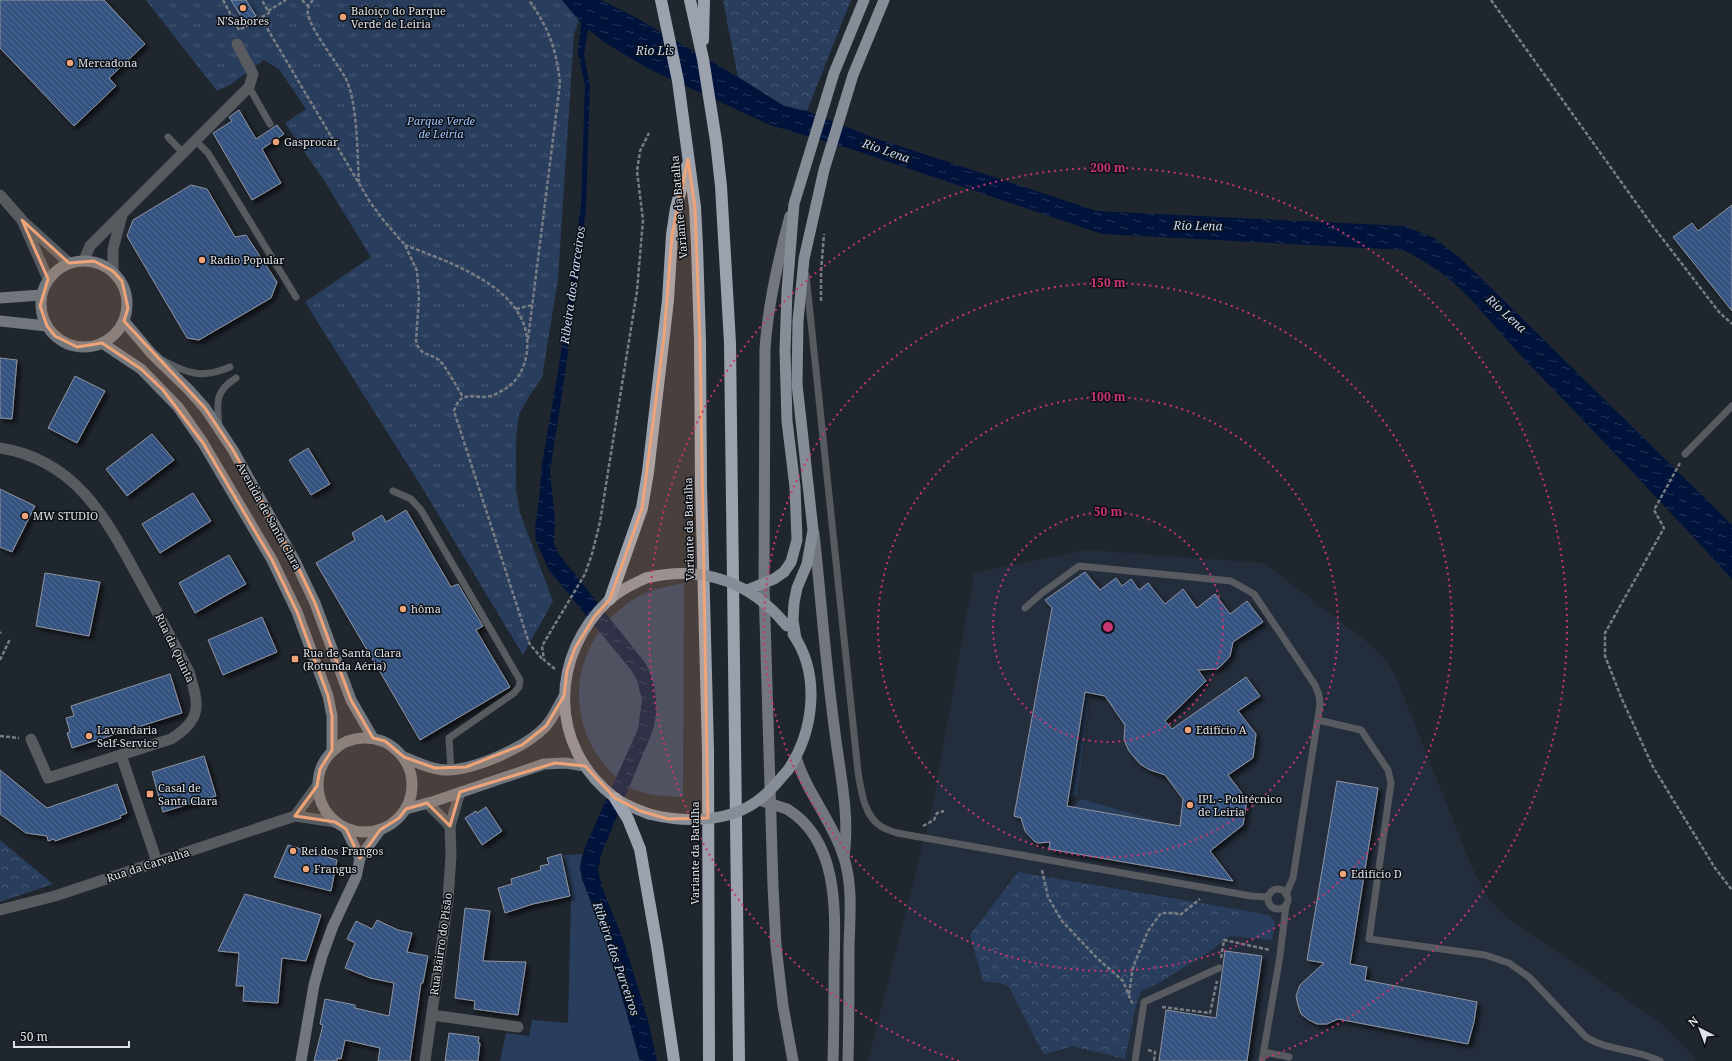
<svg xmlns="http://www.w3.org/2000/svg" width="1732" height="1061" viewBox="0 0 1732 1061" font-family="'Noto Serif',serif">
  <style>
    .built { fill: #242d3b }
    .grass { fill: #293d5c }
    .forest { fill: url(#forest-crowns) }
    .park { fill: url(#park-tufts) }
    .water { fill: url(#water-ripples) }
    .building { fill: url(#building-back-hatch); stroke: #8d949f; fill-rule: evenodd; filter: url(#shadow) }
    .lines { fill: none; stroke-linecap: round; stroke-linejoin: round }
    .path { stroke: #787d84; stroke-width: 2.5; stroke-dasharray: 4 2; stroke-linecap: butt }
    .service { stroke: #575a5e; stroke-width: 7 }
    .minor { stroke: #575a5e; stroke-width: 11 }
    .tertiary { stroke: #575a5e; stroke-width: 11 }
    .secondary { stroke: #72777e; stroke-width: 11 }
    .primary { stroke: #878d97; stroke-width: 11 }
    .motorway { stroke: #9ba2ad; stroke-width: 12 }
    .secondary-bridge { stroke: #72777e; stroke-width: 11 }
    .primary-bridge { stroke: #878d97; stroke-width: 11 }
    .marked { fill: #efa378; fill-opacity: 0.2; stroke: #efa378; stroke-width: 3; stroke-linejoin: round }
    .ring { fill: none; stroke: #c63670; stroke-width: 2; stroke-dasharray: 2 4 }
    .poi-dot { fill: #efa378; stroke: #0c0f13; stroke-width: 1.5 }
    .labels { text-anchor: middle; stroke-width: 3; stroke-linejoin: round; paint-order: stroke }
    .poi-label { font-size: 11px; fill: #dee2e8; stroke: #0c0f13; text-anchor: start }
    .park-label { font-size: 11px; font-style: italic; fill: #9fc4fd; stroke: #0c0f13 }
    .street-label { font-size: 11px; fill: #dee2e8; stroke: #0c0f13 }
    .water-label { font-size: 12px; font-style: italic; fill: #c7daf8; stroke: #0c0f13 }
    .centre { fill: #c63670; stroke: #0c0f13; stroke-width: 2 }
    .ring-label { font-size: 12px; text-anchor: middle; font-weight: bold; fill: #c63670; stroke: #0c0f13; stroke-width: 3; stroke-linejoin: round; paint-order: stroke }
  </style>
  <defs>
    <pattern id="forest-crowns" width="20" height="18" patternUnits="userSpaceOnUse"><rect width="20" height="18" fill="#293d5c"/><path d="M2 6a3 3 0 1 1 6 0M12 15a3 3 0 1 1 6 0" fill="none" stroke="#485973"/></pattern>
    <pattern id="park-tufts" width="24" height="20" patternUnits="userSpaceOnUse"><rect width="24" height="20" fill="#293d5c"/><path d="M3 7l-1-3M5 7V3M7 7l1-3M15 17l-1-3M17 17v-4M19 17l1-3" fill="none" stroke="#485973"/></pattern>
    <pattern id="water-ripples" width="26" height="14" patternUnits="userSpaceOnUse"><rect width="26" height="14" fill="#00133b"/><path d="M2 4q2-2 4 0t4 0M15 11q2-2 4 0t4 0" fill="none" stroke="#253557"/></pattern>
    <pattern id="building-back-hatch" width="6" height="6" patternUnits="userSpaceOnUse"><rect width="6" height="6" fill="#365281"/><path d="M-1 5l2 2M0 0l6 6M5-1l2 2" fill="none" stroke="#536b93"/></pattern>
    <filter id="shadow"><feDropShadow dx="3.5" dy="3.5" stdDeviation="2" flood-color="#0009"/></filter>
  </defs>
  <rect width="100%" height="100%" fill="#20262e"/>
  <!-- built -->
  <polygon class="built" points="1087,550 1264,563 1367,642 1387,661 1398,682 1471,865 1483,889 1494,905 1514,923 1659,1021 1691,1053 1695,1061 868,1061 933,804 974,573"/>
  <!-- grass -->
  <g class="grass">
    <path d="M684,583L683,797C666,796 648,796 633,789C619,782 606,768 598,756C559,699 583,624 643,594C656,588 671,586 684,583Z"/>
    <polygon points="1085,692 1090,693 1077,795 1068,799"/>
    <polygon points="1081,799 1169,824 1073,807"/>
    <polygon points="582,854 580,867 582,879 604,934 613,965 640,1061 500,1061 506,1033 529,1036 532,1020 568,1023 571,895 563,855"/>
    <polygon points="1242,910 1269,915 1275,922 1272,940 1230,936"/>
  </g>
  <!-- forest -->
  <g class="forest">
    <polygon points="723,0 851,0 807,111 784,106 738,77"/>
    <polygon points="0,840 53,884 0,902"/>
    <polygon points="1018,872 1242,910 1230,936 1206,954 1162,981 1141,991 1135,1010 1125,1059 1072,1046 1044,1055 1009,987 1004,984 983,981 970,935"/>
  </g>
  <!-- park -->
  <polygon class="park" points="146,0 586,0 574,34 558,279 542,378 530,395 519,414 516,437 516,489 520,513 553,601 523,655 423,489 305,302 371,257 325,182 285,123 306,109 279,69 264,60 230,85 217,91"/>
  <!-- water -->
  <path class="water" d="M562,0H601L633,16L738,77L784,106L807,111L869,136L1097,211L1405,226L1434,238L1460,258L1485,282L1732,525V579C1665,506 1597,434 1528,363C1503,337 1481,308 1454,283C1439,270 1421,260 1404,250L1102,234L854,150L770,125L647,68L604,42L588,29L584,55L590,86L586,208L566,368L550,471L555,520L554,543L558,553L646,664C657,686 659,706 653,730L602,852L598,870L602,887L624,942L648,1020L657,1061H640L613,965L604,934L582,879L580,867L585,847L638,729L642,700L637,680L631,670L549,570L536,541L535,528L539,500L542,464L559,366L581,205L585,85L578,53L581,23Z"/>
  <!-- building -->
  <g class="building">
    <polygon points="0,0 104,0 145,44 109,78 116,86 74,126 0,48"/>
    <polygon points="231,0 246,0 256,16 245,23"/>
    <polygon points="239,110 256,139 277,125 284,134 262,149 281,183 252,200 213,133 232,121 229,117"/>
    <polygon points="191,185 207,189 235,237 246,235 277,282 271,298 199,340 187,338 127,236 133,220"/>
    <polygon points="1732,205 1732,311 1673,237 1692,223 1698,231"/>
    <polygon points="0,358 17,360 12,419 0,418"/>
    <polygon points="75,376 105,391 77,443 48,428"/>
    <polygon points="152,434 174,460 127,496 106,469"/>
    <polygon points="308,448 330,484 311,495 289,460"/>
    <polygon points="0,489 35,506 12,552 0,547"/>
    <polygon points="193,493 211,521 160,553 142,524"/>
    <polygon points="406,510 451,587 458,584 483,626 476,630 510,687 420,740 316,563 355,540 352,533 382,515 386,522"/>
    <polygon points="229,555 246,584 195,613 179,583"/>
    <path d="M1085,572L1100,590L1116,578L1122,586L1131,579L1139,590L1148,583L1165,604L1183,589L1197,608L1215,594L1230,614L1247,601L1263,622L1233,642L1230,656L1222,665L1217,669L1198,670L1206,681L1165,721L1172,729L1246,677L1260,696L1238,711L1256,734L1253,758L1228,775L1247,800L1243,825L1210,851L1233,881L1049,849L1050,842L1038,843L1034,841L1025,831L1021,818L1014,816L1052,608L1045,600ZM1085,692L1105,696L1125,725L1124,740L1129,751L1140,764L1150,770L1165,775L1183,799L1180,826L1067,806Z"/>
    <polygon points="45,573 100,582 89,636 36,626"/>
    <polygon points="262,617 277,652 223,675 208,640"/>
    <polygon points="170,674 182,713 72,748 67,733 70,732 66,718 74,716 71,706"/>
    <polygon points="204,756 216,796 163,812 152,772"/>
    <polygon points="0,770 47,808 117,784 127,813 120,816 121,818 81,832 55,841 54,839 48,841 47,836 26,833 0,814"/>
    <polygon points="1337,781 1378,788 1350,964 1367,967 1365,980 1477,1002 1474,1022 1468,1044 1338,1019 1327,1024 1317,1024 1309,1020 1301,1014 1298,1005 1296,996 1300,985 1324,963 1307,960"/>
    <polygon points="486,807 502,831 482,845 465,818 476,811 477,813"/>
    <polygon points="288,845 337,860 331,891 274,877"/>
    <polygon points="561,854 570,896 533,904 505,913 498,888 512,884 511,879 541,870 540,866 549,864 547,858"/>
    <polygon points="245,894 321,915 306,961 282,958 278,1003 243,1001 244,986 236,986 239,953 218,951"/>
    <polygon points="465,908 490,911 483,961 526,962 518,1015 474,1009 475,1001 455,998"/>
    <polygon points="377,920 398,930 412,933 407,952 428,956 423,983 421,983 410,1061 378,1061 380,1048 345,1040 341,1059 337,1058 337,1061 314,1061 323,1025 320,1024 325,999 355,1005 355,1008 389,1016 394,983 370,978 345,968 355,943 347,939 356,921 372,929"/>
    <polygon points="1225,951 1262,956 1247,1061 1159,1061 1166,1010 1216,1018"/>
    <polygon points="449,1033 479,1037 478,1043 480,1043 478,1061 445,1061"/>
  </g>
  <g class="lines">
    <!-- path -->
    <g class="path">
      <polyline points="223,0 239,30 269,13 262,0"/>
      <polyline points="302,0 308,6"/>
      <path d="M313,0C309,4 307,8 308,14C310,28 336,62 345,77C358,101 357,154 359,182"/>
      <polyline points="1491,0 1652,225 1719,312 1732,324"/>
      <polyline points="268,11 286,0"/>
      <path d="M261,18L370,202L384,221L405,245L417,271L419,297L416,341C419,355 429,353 439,360C445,365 458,389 463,397"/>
      <path d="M405,245C451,263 533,289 527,351C525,367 519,380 505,389C501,391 495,395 491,396C474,400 461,388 454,411L529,643L543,660"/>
      <polyline points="821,301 821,272 824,234"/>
      <polyline points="516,309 532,305"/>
      <path d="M528,339L560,83C556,48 549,29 529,0"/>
      <polyline points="1680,463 1654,510 1664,528 1605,633 1605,656 1621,697 1653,767 1715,868 1732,890"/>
      <polyline points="0,633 1,632"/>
      <polyline points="0,660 10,639"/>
      <polyline points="555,669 544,660 542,646 585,574 592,554 600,522 637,291 643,220 637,171 640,151 649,133"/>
      <polyline points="0,736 19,738"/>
      <polyline points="923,826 934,820 937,813 944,811"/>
      <polyline points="1042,870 1048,897 1062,921 1097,958 1123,981 1132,1003"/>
      <polyline points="1221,958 1224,940 1270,950"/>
      <polyline points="1129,994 1133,967 1148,931 1161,913 1175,913 1180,915 1200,899"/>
      <polyline points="1162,1007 1210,1013 1217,981"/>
      <polyline points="1148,1050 1155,1052 1154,1061"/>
    </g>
    <!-- service -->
    <g class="service">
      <polyline points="249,87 270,124"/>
      <polyline points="168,137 183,153"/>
      <polyline points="195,140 208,153 296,297"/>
      <path d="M806,275L858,772C861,790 864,817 882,827C887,830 892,831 897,833L1251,896L1268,897"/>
      <path d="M162,360C188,374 202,379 230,367"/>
      <path d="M219,426C217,403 214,392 236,378"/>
      <polyline points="1685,454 1732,406"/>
      <polyline points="393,491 411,499 421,510 520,680 519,687 514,693 449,738 451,770"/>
      <polyline points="1025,608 1042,593 1079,566 1231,581 1254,594 1315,685 1319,695 1320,704 1293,878 1286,894"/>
      <path d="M1318,720L1361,730L1388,770L1391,783L1369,939L1485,955L1509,963L1529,977L1586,1037C1608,1051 1636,1049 1660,1061"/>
      <circle cx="1278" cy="899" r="10"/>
      <polyline points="1264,1052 1289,1057"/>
      <polyline points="1135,1061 1144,1002 1219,968"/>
      <polyline points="1262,1061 1280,956 1286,905"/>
    </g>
    <!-- minor -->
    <g class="minor">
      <polyline points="84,260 90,246 249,87 253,74 237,44"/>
      <polyline points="113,271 113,249 122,215"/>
      <path d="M0,448C76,460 106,518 139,579C156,610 173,641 189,672C199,705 203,719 171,739L48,778L31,739"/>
      <polyline points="121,755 157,862"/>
      <polyline points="427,803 450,826"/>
      <polyline points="295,816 317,786"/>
      <polyline points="0,910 55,896 295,816 335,822"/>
      <polyline points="432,1015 518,1027"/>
      <polyline points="425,1061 448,900 451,855 450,826 460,792"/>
    </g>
    <!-- tertiary -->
    <g class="tertiary">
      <polyline points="0,195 22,220 48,279"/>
      <polyline points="25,223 69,263"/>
    </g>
    <!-- secondary -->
    <g class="secondary">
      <path d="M790,216C778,260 768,303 765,349L764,586L773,886L776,946L783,1006L793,1061"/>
      <circle cx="84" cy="304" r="43"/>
      <polyline points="0,298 41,295"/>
      <polyline points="0,321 47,326"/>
      <polyline points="124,321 151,353 189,390 205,408 233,450 296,563 315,603 351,700 373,738"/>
      <polyline points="102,343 141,369 178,407 203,443 272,560 297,612 328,696 332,716 332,750"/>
      <path d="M814,533C821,600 826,667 835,733C840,774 850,815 844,857"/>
      <circle cx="365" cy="785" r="47"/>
      <path d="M404,757C418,763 435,771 451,770C478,768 526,747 545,727C553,719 558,706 564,696"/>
      <path d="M796,757C806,792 832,820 843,855C853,883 850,916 849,945C849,984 849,1023 848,1061"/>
      <polyline points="406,809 435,801 544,764 566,763 585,766"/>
      <path d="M787,809C841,842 835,916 834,970C834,1000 834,1031 833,1061"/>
      <polyline points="346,829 360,858"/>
      <polyline points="301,1061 314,985 322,956 333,926 356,877 360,858 380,830"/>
    </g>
    <!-- primary -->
    <g class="primary">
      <polyline points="784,572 791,562 797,540 795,487 787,421 785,351 787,291 794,204 834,73 864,0"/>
      <path d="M646,578C633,584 620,590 609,600C550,655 548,746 614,797C624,805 638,810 649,814"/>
      <polyline points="796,639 793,620 794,603 797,588 807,564 813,530 797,384 798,321 804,259 824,170 853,75 884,0"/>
      <path d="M788,770C814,731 821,675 793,634"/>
    </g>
    <!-- motorway -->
    <g class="motorway">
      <polyline points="661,0 678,81 695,207 697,246 700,341 701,485 708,750 709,1061"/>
      <polyline points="690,0 703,59 716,141 721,186 730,343 739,1061"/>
      <polyline points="703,40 704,0"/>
      <polyline points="610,599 642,508 648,472 668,300 672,235 676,208 687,166"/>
      <polyline points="615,798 628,819 640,849 657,946 674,1061"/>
    </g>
    <!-- secondary-bridge -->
    <polyline class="secondary-bridge" points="759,800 787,809"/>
    <!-- primary-bridge -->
    <g class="primary-bridge">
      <path d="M646,578C702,565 750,581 787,626"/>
      <polyline points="747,590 774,579 784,572"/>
      <path d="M649,814C684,823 730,823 760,799C771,791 779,780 788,770"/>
    </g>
  </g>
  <!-- marked area -->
  <path class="marked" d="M688,159L695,207L700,341L708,818L668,819L640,811L615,798L585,766L555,763L460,792L450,826L427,803L406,809L399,818L380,830L360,858L346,829L335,822L295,816L317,786L320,769L332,750V716L328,696L297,612L272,560L203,443L163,390L141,369L102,343L77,347L55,336L47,326L40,306L48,279L22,220L69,263L94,261L113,271L122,281L128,308L124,321L205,408L233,450L296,563L315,603L351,700L373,738L385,741L404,757L435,768L466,767L522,745L546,726L564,696L567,670L575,648L594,617L610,599L642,508L664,336L672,235Z"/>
  <!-- distance rings -->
  <g class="ring">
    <circle cx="1108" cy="627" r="115"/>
    <circle cx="1108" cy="627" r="230"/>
    <circle cx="1108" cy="627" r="344"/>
    <path d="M959 1061A459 459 0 1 1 1257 1061"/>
  </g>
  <!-- markers -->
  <g class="poi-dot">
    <circle cx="243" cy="8" r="4"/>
    <circle cx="343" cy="17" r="4"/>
    <circle cx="70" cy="63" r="4"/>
    <circle cx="276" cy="142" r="4"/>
    <circle cx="202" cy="260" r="4"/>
    <circle cx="25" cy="516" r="4"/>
    <circle cx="403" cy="609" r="4"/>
    <rect x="291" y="655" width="8" height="8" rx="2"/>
    <circle cx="1188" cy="730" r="4"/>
    <circle cx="89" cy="736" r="4"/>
    <rect x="146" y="790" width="8" height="8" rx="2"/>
    <circle cx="1190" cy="805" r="4"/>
    <circle cx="293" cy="851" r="4"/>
    <circle cx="306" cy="869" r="4"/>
    <circle cx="1343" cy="874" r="4"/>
  </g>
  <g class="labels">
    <!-- poi labels -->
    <g class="poi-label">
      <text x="351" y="15">Baloiço do Parque<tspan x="351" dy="13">Verde de Leiria</tspan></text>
      <text x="243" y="25" text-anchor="middle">N'Sabores</text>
      <text x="78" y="67">Mercadona</text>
      <text x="284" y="146">Gasprocar</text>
      <text x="210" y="264">Radio Popular</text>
      <text x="33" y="520">MW STUDIO</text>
      <text x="411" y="613">hôma</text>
      <text x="303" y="657">Rua de Santa Clara<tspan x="303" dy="13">(Rotunda Aéria)</tspan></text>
      <text x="97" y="734">Lavandaria<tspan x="97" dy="13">Self-Service</tspan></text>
      <text x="1196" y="734">Edifício A</text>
      <text x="158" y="792">Casal de<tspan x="158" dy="13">Santa Clara</tspan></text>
      <text x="1198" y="803">IPL - Politécnico<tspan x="1198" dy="13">de Leiria</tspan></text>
      <text x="301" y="855">Rei dos Frangos</text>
      <text x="314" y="873">Frangus</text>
      <text x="1351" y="878">Edifício D</text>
    </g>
    <!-- park labels -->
    <g class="park-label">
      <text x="441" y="125">Parque Verde<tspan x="441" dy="13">de Leiria</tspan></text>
    </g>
    <!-- street labels -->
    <g class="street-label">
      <text transform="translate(679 207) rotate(-95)" y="4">Variante da Batalha</text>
      <text transform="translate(269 516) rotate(61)" y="4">Avenida de Santa Clara</text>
      <text transform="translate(689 529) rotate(-91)" y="4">Variante da Batalha</text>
      <text transform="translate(175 648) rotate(64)" y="4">Rua da Quinta</text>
      <text transform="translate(695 853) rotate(-90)" y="4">Variante da Batalha</text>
      <text transform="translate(148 865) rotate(-18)" y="4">Rua da Carvalha</text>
      <text transform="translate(441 944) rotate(-82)" y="4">Rua Bairro do Pisão</text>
    </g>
    <!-- water labels -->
    <g class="water-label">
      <text x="655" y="55">Rio Lis</text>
      <text transform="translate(886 151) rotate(19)" y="4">Rio Lena</text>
      <text transform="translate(1198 226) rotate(1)" y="4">Rio Lena</text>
      <text transform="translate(573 285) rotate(-82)" y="4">Ribeira dos Parceiros</text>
      <text transform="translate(1506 314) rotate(42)" y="4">Rio Lena</text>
      <text transform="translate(616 959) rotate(71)" y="4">Ribeira dos Parceiros</text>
    </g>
  </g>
  <circle cx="1108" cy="627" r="6" class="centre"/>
  <g class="ring-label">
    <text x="1108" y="172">200 m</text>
    <text x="1108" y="287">150 m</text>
    <text x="1108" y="401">100 m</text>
    <text x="1108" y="516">50 m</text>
  </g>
  <!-- north arrow -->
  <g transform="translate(1700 1029) rotate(318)" stroke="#0c0f13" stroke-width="3" paint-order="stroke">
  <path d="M0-3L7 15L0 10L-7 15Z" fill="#dee2e8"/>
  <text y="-6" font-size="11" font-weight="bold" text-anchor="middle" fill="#dee2e8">N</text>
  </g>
  <!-- scale -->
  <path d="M14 1041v6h115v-6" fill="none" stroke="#dee2e8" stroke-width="2"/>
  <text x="20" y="1041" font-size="12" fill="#dee2e8" stroke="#0c0f13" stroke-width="3" paint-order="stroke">50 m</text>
</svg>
